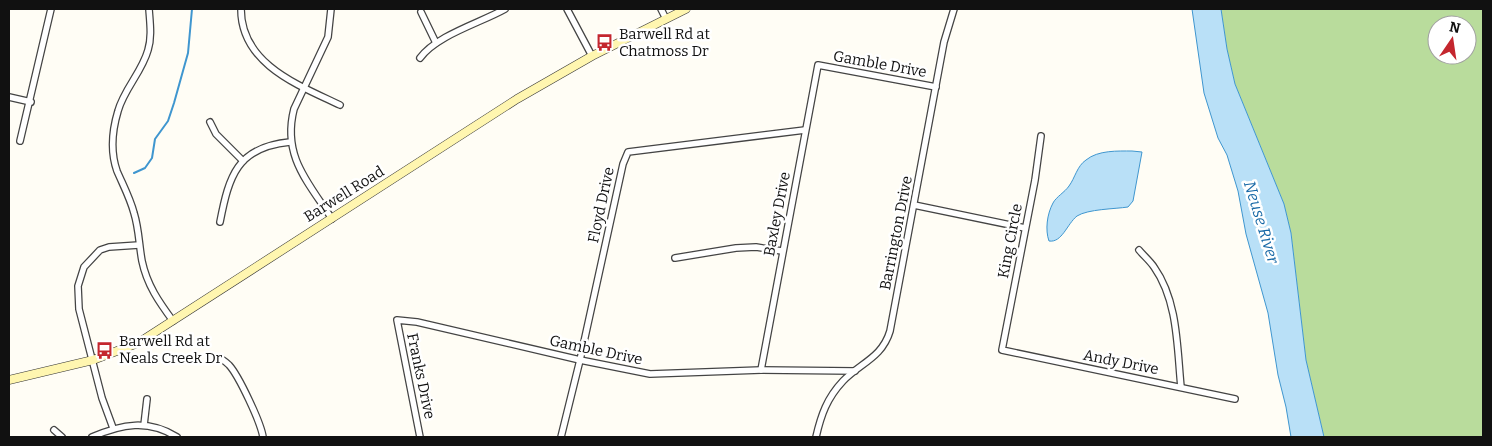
<svg xmlns="http://www.w3.org/2000/svg" width="1492" height="446" viewBox="0 0 1492 446" font-family="Bitter,serif">
  <style>
    .forest { fill: #b9dc9c; fill-rule: evenodd }
    .water { fill: #b9e0f7; stroke: #3f96cf }
    .lines { fill: none; stroke-linecap: round; stroke-linejoin: round }
    .stream { stroke: #3f96cf; stroke-width: 2 }
    .street-casing { stroke: #444; stroke-width: 8 }
    .secondary-casing { stroke: #333; stroke-width: 9 }
    .street { stroke: #fff; stroke-width: 5.5 }
    .secondary { stroke: #fff6b0; stroke-width: 8 }
    .labels { text-anchor: middle; stroke-width: 5; stroke-linejoin: round; paint-order: stroke }
    .poi-label { font-size: 15px; fill: #111; stroke: #fff; text-anchor: start }
    .street-label { font-size: 15px; fill: #111; stroke: #fff }
    .water-label { font-size: 16px; font-style: italic; fill: #1768a6; stroke: #fff }
  </style>
  <rect width="100%" height="100%" fill="#fffdf5"/>
  <!-- forest -->
  <path class="forest" d="M1221,9H1483V437H1324L1306,360L1291,233L1284,204L1235,84L1227,49ZM1437,25H1467V55H1437Z"/>
  <!-- water -->
  <g class="water">
    <polygon points="1192,9 1221,9 1227,49 1235,84 1284,204 1291,233 1306,360 1324,437 1291,437 1286,407 1278,375 1268,313 1246,234 1238,191 1227,155 1218,138 1204,93"/>
    <path d="M1132,151L1142,152L1133,201L1128,207C1115,209 1088,209 1077,216C1067,224 1062,243 1049,241C1045,230 1047,214 1053,203C1056,197 1065,192 1069,186C1075,178 1077,166 1086,160C1098,150 1118,151 1132,151Z"/>
  </g>
  <g class="lines">
    <!-- stream -->
    <polyline class="stream" points="134,173 145,168 152,158 155,139 168,121 174,103 188,53 192,9"/>
    <defs>
      <g id="street">
        <path d="M149,9C150,23 152,37 148,50C142,72 124,89 118,111C112,131 110,151 117,171C123,185 130,198 134,213C139,229 139,245 142,261C147,285 159,302 173,321"/>
        <path d="M241,9C241,64 298,85 340,105"/>
        <path d="M331,9L328,37L294,109C282,156 308,182 332,219"/>
        <polyline points="567,9 592,56"/>
        <polyline points="661,9 666,19"/>
        <polyline points="421,12 436,43"/>
        <path d="M420,58C437,35 480,23 505,9"/>
        <polyline points="9,97 31,102"/>
        <polyline points="210,122 216,134 243,161"/>
        <polyline points="1041,136 1035,180 1002,350 1235,399"/>
        <polyline points="20,141 51,9"/>
        <polyline points="914,205 1025,228"/>
        <path d="M220,222C229,176 237,147 290,142"/>
        <path d="M1139,250C1144,256 1150,261 1154,267C1178,301 1177,347 1181,387"/>
        <polyline points="675,258 736,248 756,247 782,251"/>
        <path d="M220,358C223,360 227,363 229,365C239,376 261,423 263,437"/>
        <polyline points="761,370 818,65 936,87"/>
        <polyline points="144,425 147,399"/>
        <polyline points="113,428 102,398 79,309 78,286 84,267 100,250 109,247 139,245"/>
        <polyline points="54,430 62,437"/>
        <path d="M92,437C122,424 148,419 177,437"/>
        <polyline points="420,437 397,320 417,322 580,360 650,374 761,370 855,371"/>
        <polyline points="561,437 580,360 623,164 628,152 805,130"/>
        <path d="M816,437C821,415 827,398 843,381C860,363 882,358 890,331L944,42L954,9"/>
      </g>
      <polyline id="secondary" points="9,380 93,360 138,343 517,99 592,56 686,9"/>
    </defs>
    <!-- street casing -->
    <use href="#street" class="street-casing"/>
    <!-- secondary casing -->
    <use href="#secondary" class="secondary-casing"/>
    <!-- street -->
    <use href="#street" class="street"/>
    <!-- secondary -->
    <use href="#secondary" class="secondary"/>
  </g>
  <!-- icons -->
  <defs>
    <symbol id="bus-bare" viewBox="-9 -9 18 18"><path d="M-5-6H5V4H4V6H2V4H-2V6H-4V4H-5ZM-3.5-4V0h7V-4ZM-3.5 1.2v1.5H-2V1.2ZM2 1.2v1.5H3.5V1.2Z" fill="#c4262e" stroke="#fff" stroke-width="2.5" paint-order="stroke"/></symbol>
  </defs>
  <g fill-rule="evenodd">
    <use href="#bus-bare" x="592" y="30" width="25" height="25"/>
    <use href="#bus-bare" x="92" y="338" width="25" height="25"/>
  </g>
  <g class="labels">
    <!-- poi labels -->
    <g class="poi-label">
      <text x="619" y="39">Barwell Rd at<tspan x="619" dy="17">Chatmoss Dr</tspan></text>
      <text x="119" y="346">Barwell Rd at<tspan x="119" dy="17">Neals Creek Dr</tspan></text>
    </g>
    <!-- street labels -->
    <g class="street-label">
      <text transform="translate(880 64) rotate(10)" y="5">Gamble Drive</text>
      <text transform="translate(344 194) rotate(-32)" y="5">Barwell Road</text>
      <text transform="translate(601 205) rotate(-78)" y="5">Floyd Drive</text>
      <text transform="translate(777 214) rotate(-79)" y="5">Baxley Drive</text>
      <text transform="translate(896 233) rotate(-79)" y="5">Barrington Drive</text>
      <text transform="translate(1010 241) rotate(-79)" y="5">King Circle</text>
      <text transform="translate(596 350) rotate(12)" y="5">Gamble Drive</text>
      <text transform="translate(1121 362) rotate(11)" y="5">Andy Drive</text>
      <text transform="translate(421 376) rotate(78)" y="5">Franks Drive</text>
    </g>
    <!-- water labels -->
    <g class="water-label">
      <text transform="translate(1262 222) rotate(73)" y="6">Neuse River</text>
    </g>
  </g>
  <!-- border -->
  <rect width="1492" height="446" fill="none" stroke="#111111" stroke-width="20"/>
  <!-- north arrow -->
  <g transform="translate(1452 40) rotate(13)"><circle r="24" fill="#ffffff" stroke="#a0a0a0"/>
  <path d="M0-4L9 19L0 12L-9 19Z" fill="#c4262e"/>
  <text y="-8" font-size="14" font-weight="bold" text-anchor="middle" fill="#111111">N</text>
  </g>
</svg>
